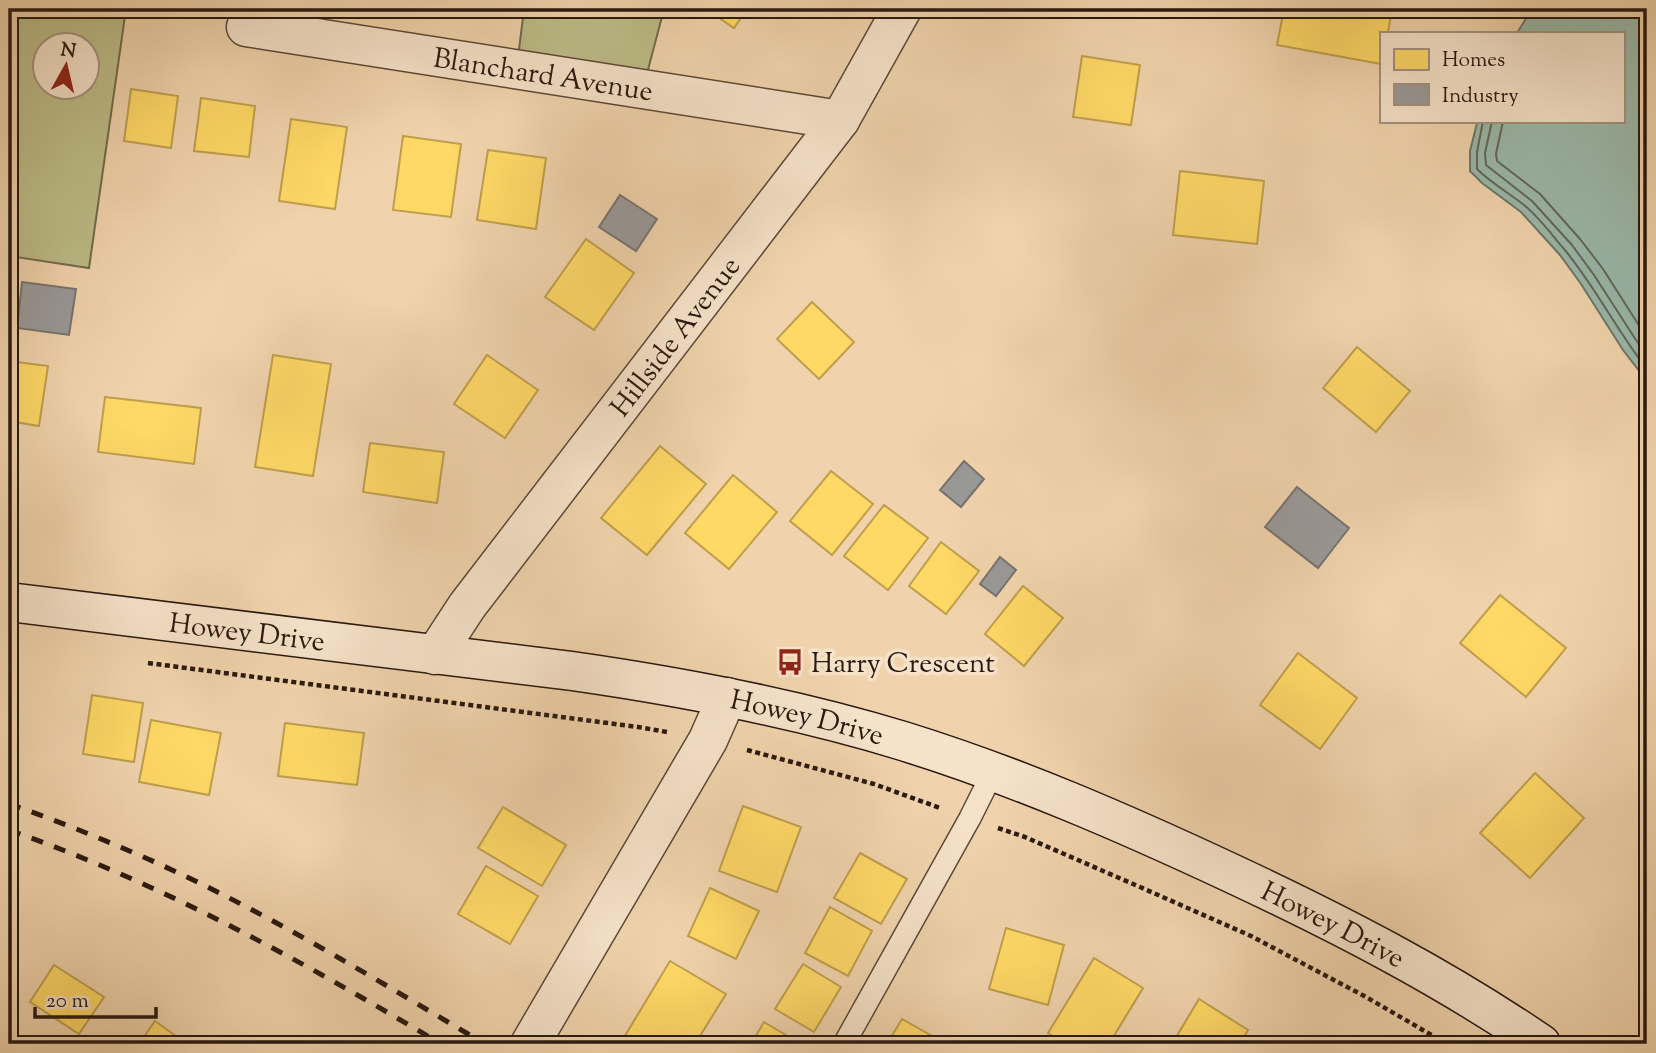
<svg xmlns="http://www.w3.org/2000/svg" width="1656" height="1053" viewBox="0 0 1656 1053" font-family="'Sorts Mill Goudy',serif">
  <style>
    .green { fill: #bcbc88; stroke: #736a4c; stroke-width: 2; fill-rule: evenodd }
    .water { fill: #9ab8a9; stroke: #6d786b; stroke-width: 2 }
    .homes { fill: #ffd966; stroke: #bf9f4c; stroke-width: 2 }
    .industry { fill: #999; stroke: #787370; stroke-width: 2 }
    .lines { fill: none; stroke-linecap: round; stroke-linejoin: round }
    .shore { stroke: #62685c; stroke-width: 2 }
    .lane-casing { stroke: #5c4836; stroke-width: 24 }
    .street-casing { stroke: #5c4836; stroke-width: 41 }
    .secondary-casing { stroke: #2a190f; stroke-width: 41 }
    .path { stroke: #2a190f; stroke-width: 4.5; stroke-dasharray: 5 3.5; stroke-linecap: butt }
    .lane { stroke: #f5e2c9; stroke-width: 21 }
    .street { stroke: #f5e2c9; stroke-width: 38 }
    .secondary { stroke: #f5e2c9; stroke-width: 38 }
    .rail { stroke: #2a190f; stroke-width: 5; stroke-dasharray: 12 12; stroke-linecap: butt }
    .labels { text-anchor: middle; stroke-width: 7; stroke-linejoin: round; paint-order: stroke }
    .street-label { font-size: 28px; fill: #2a190f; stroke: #f5e2c9 }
    .poi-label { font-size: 28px; fill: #2a190f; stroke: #f5e2c9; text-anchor: start }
  </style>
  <rect width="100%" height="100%" fill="#f0d3ac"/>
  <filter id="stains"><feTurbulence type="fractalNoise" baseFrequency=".00286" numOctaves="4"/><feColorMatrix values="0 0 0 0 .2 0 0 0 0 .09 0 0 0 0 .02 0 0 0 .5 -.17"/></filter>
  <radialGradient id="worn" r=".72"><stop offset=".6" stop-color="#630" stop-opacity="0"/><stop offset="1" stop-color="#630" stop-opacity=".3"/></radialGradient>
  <!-- green -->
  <g class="green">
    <path d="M9,9H126L89,268L9,256ZM46,46H88V88H46Z"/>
    <polygon points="524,9 664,9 644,85 517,66"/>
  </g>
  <!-- water -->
  <polygon class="water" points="1540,9 1647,9 1647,381 1623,350 1581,284 1560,255 1521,212 1482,183 1470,171 1470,151 1477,123 1478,121 1623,121 1623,33 1517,33 1527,17"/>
  <!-- homes -->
  <g class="homes">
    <polygon points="706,9 747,9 734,28"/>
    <polygon points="1284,9 1364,9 1391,14 1388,33 1381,33 1381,64 1277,45"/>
    <polygon points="1082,56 1140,65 1131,125 1073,117"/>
    <polygon points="131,89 178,96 171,148 124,141"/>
    <polygon points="201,98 255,106 249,157 194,151"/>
    <polygon points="291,119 347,127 335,209 279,201"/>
    <polygon points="403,136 461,144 451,217 393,210"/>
    <polygon points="488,150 546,158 536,229 477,220"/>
    <polygon points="1180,171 1264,181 1257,244 1173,235"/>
    <polygon points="586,239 634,273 594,330 545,297"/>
    <polygon points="812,302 854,342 819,379 777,339"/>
    <polygon points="1357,347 1410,391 1376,432 1323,388"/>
    <polygon points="273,355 331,364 313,476 255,467"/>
    <polygon points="487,355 538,390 505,438 454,404"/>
    <polygon points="9,361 48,366 39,426 9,421"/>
    <polygon points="105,397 201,408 194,464 98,452"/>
    <polygon points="370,443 444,452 437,503 363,492"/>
    <polygon points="660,446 706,484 647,555 601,518"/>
    <polygon points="831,471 873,504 832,555 790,521"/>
    <polygon points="733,475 777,512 729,569 685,533"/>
    <polygon points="884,505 928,538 888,590 844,556"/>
    <polygon points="941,542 979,571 946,614 909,586"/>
    <polygon points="1023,586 1063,618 1024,666 985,634"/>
    <polygon points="1500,595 1566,648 1526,697 1460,643"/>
    <polygon points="1298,653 1357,698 1320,749 1260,705"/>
    <polygon points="92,695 143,703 134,762 83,754"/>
    <polygon points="151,720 221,733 209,795 139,782"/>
    <polygon points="285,723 364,733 357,785 278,776"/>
    <polygon points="1535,773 1584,818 1530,878 1480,833"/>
    <polygon points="743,806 801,827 777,892 719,871"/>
    <polygon points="503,807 566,845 542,886 478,848"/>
    <polygon points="860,853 907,879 881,924 834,898"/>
    <polygon points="486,866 538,896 510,944 458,914"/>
    <polygon points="710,888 759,911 736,959 688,936"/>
    <polygon points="830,907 872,931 848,976 805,953"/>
    <polygon points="1006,928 1064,945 1048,1005 989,989"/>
    <polygon points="1094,958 1143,988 1109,1044 1065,1044 1048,1033"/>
    <polygon points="670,961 726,994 695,1044 620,1044"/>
    <polygon points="803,964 841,987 814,1032 775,1009"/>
    <polygon points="54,965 104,997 79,1034 30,1002"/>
    <polygon points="1199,999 1248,1030 1240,1044 1172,1044"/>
    <polygon points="902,1019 941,1041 939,1044 887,1044"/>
    <polygon points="155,1021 187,1044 139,1044"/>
    <polygon points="764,1022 801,1044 751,1044"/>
  </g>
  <!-- industry -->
  <g class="industry">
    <polygon points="620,195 657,219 636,251 599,227"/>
    <polygon points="22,282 76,289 69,335 17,328"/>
    <polygon points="964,461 984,479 961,507 940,490"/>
    <polygon points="1297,487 1349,528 1318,568 1265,527"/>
    <polygon points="1000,557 1016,570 996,596 980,584"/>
  </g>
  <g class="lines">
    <!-- shore -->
    <g class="shore">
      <path d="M1483,121L1477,152V169C1491,183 1509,193 1524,205C1539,217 1552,235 1564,249C1595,286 1617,331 1647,369"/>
      <polyline points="1492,121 1485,153 1486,165 1532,201 1572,245 1594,275 1636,340 1647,355"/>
      <polyline points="1503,121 1496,154 1497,161 1540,194 1580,239 1603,269 1647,338"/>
    </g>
    <defs>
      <polyline id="lane" points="844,1044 970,818 993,772"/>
      <g id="street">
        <path id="s1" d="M246,27L840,120"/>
        <path id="s2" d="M435,655L467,606L840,120L902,9"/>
        <polyline points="530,1044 708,740 727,697"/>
      </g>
      <g id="secondary">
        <path id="s3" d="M9,602L572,671C684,687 795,708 903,741C1016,776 1124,823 1231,873C1338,923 1443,977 1541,1044"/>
      </g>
    </defs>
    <!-- lane casing -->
    <use href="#lane" class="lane-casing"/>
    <!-- street casing -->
    <use href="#street" class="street-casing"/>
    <!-- secondary casing -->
    <use href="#secondary" class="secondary-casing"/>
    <!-- path -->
    <g class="path">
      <polyline points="148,663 638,727 667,732"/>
      <polyline points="747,750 874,784 940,808"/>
      <polyline points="998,828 1025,837 1140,887 1251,936 1366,997 1447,1044"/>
    </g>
    <!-- lane -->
    <use href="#lane" class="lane"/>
    <!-- street -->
    <use href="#street" class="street"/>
    <!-- secondary -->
    <use href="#secondary" class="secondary"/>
    <!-- rail -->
    <g class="rail">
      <path d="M9,804C56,820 102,839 148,859C265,911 375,979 485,1044"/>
      <path d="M9,830C163,884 302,961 441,1044"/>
    </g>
  </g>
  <!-- icons -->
  <defs>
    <symbol id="bus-bare" viewBox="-9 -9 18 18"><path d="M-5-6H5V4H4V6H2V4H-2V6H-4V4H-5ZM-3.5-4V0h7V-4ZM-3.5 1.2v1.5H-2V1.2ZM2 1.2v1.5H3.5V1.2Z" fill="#8f2418" stroke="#f5e2c9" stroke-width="2.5" paint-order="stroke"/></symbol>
  </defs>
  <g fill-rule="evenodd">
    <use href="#bus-bare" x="771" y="643" width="38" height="38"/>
  </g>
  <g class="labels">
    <!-- street labels -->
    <g class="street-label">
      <text dy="10" stroke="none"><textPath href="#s1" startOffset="301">Blanchard Avenue</textPath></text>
      <text dy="10" stroke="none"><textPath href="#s2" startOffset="399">Hillside Avenue</textPath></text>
      <text dy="10" stroke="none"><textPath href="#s3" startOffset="240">Howey Drive</textPath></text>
      <text dy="10" stroke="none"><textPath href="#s3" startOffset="807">Howey Drive</textPath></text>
      <text dy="10" stroke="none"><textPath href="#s3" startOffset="1374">Howey Drive</textPath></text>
    </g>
    <!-- poi labels -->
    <g class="poi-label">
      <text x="811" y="672">Harry Crescent</text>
    </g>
  </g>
  <!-- margin -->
  <rect width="1656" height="1053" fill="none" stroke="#f0d3ac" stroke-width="35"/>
  <rect x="10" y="10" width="1635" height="1032" fill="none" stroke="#2a190f" stroke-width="3.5"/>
  <rect x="18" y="18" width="1621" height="1018" fill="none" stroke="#2a190f" stroke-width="2"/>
  <!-- legend -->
  <rect x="1380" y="32" width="245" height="91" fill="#f5e2c9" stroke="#a4927f" stroke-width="2"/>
  <rect x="1394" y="49" width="35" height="21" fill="#ffd966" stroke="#a4927f" stroke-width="2"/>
  <text x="1442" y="66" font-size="21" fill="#2a190f">Homes</text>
  <rect x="1394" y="84" width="35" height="21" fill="#999999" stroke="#a4927f" stroke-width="2"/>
  <text x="1442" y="102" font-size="21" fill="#2a190f">Industry</text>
  <!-- north arrow -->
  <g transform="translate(66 66) rotate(8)"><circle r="33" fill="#f5e2c9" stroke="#a4927f" stroke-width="2"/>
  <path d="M0-5L12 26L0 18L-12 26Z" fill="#8f2418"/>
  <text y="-10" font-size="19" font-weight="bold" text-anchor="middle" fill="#2a190f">N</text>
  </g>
  <!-- scale -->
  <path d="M35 1007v10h121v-10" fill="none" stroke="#2a190f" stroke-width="3.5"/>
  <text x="46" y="1007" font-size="21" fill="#2a190f" stroke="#f5e2c9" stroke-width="5" paint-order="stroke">20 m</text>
  <rect width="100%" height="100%" filter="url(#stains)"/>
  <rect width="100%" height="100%" fill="url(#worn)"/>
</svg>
